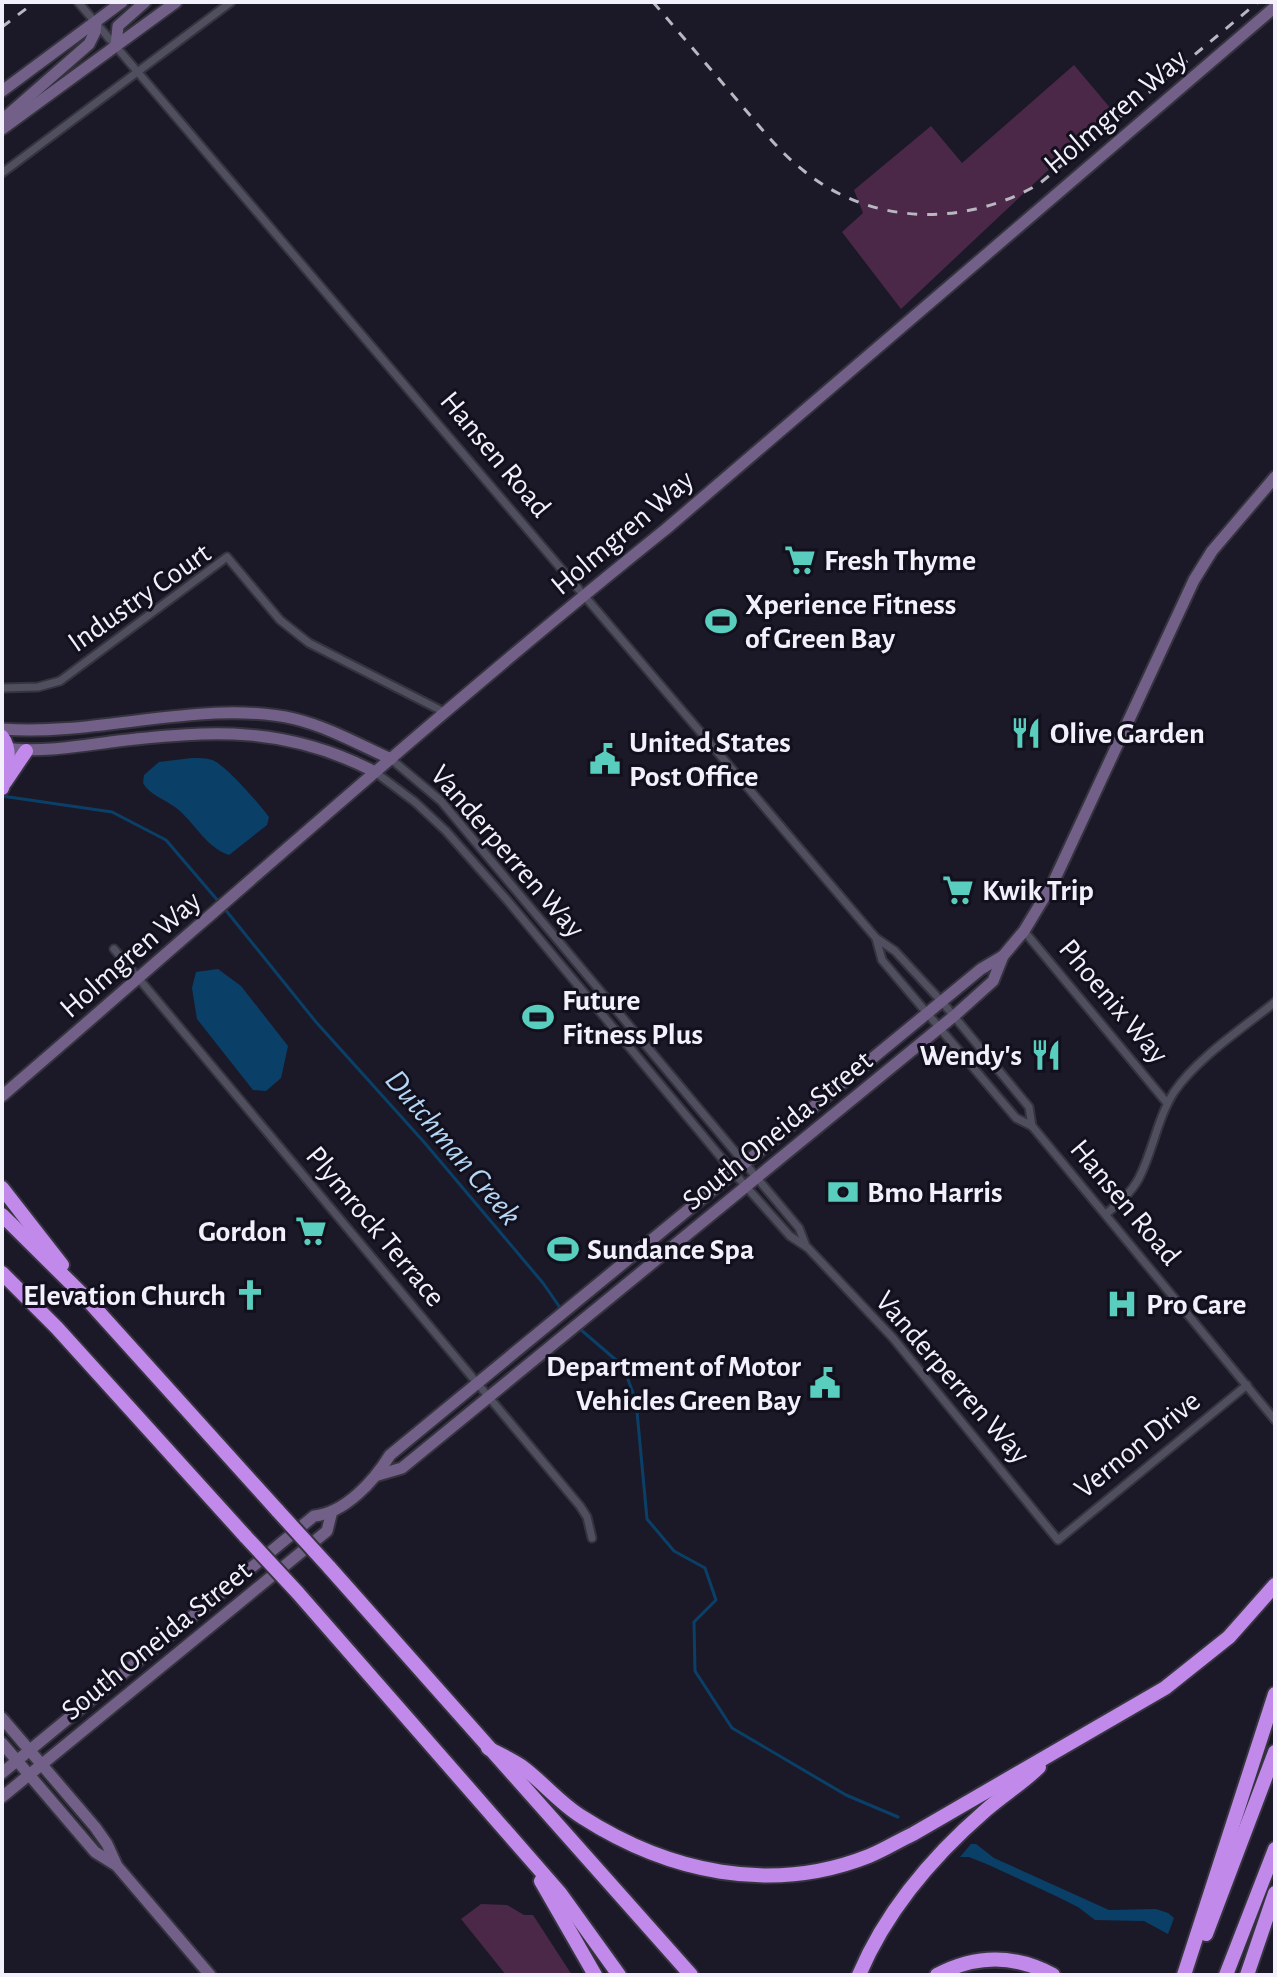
<svg xmlns="http://www.w3.org/2000/svg" width="1277" height="1977" viewBox="0 0 1277 1977" font-family="'Alegreya Sans',sans-serif">
  <style>
    .green { fill: #4b2848 }
    .water { fill: #0a4068 }
    .lines { fill: none; stroke-linecap: round; stroke-linejoin: round }
    .stream { stroke: #0a4068; stroke-width: 3 }
    .street-casing { stroke: #35343e; stroke-width: 11 }
    .secondary-casing { stroke: #35343e; stroke-width: 15 }
    .highway-casing { stroke: #35343e; stroke-width: 18 }
    .street { stroke: #504f5f; stroke-width: 7 }
    .secondary { stroke: #726089; stroke-width: 11 }
    .highway { stroke: #c089ea; stroke-width: 14 }
    .rail { stroke: #b9b7c2; stroke-width: 3; stroke-dasharray: 10 10; stroke-linecap: butt }
    .highway-bridge-casing { stroke: #35343e; stroke-width: 18; stroke-linecap: butt }
    .highway-bridge { stroke: #c089ea; stroke-width: 14 }
    .labels { text-anchor: middle; stroke-width: 6; stroke-linejoin: round; paint-order: stroke }
    .street-label { font-size: 30px; fill: #f2f1fb; stroke: #12101d }
    .poi-label { font-size: 30px; font-weight: bold; fill: #f2f1fb; stroke: #12101d; text-anchor: start }
    .water-label { font-size: 32px; font-style: italic; fill: #b5d6f4; stroke: #12101d }
  </style>
  <rect width="100%" height="100%" fill="#1b1927"/>
  <!-- green -->
  <g class="green">
    <polygon points="1074,65 1112,110 901,309 842,232 863,213 854,190 931,126 962,163"/>
    <polygon points="481,1904 507,1905 524,1915 533,1915 572,1975 506,1975 461,1919"/>
  </g>
  <!-- water -->
  <g class="water">
    <path d="M192,758C199,758 206,758 212,760C225,764 260,805 269,817L267,825L229,855C205,847 194,821 175,807C164,799 150,795 143,783L144,775L159,762Z"/>
    <polygon points="218,969 241,986 288,1046 281,1078 266,1091 253,1090 197,1019 192,988 196,972"/>
    <polygon points="971,1844 976,1844 994,1858 1109,1910 1156,1909 1168,1913 1174,1918 1168,1934 1144,1921 1095,1920 1078,1907 1058,1897 989,1865 969,1857 960,1857"/>
  </g>
  <g class="lines">
    <!-- stream -->
    <g class="stream">
      <polyline points="2,796 112,812 166,840 219,902"/>
      <polyline points="224,908 316,1022 424,1142 543,1283 561,1309"/>
      <polyline points="580,1329 623,1366 636,1401 647,1519 674,1551 705,1568 716,1600 694,1622 695,1671 732,1728 846,1795 898,1817"/>
    </g>
    <defs>
      <g id="street">
        <polyline points="78,2 876,938 895,951 943,1003 1029,1107 1032,1126"/>
        <polyline points="2,173 231,2"/>
        <polyline points="2,688 38,687 60,681 227,557 280,620 309,643 446,713"/>
        <polyline points="391,759 441,801 799,1228 806,1246"/>
        <polyline points="375,772 415,802 446,831 507,900 734,1173 790,1236 808,1248 893,1338 1058,1540 1247,1385"/>
        <polyline points="1024,931 1167,1103"/>
        <polyline points="876,938 882,960 1016,1118 1032,1126 1275,1420"/>
        <polyline points="114,949 580,1506 587,1517 592,1538"/>
        <path d="M1106,1214C1119,1203 1131,1193 1139,1178C1153,1151 1157,1119 1174,1092C1197,1058 1243,1028 1275,1002"/>
      </g>
      <g id="secondary">
        <polyline points="116,46 118,26 145,2"/>
        <polyline points="2,91 122,2"/>
        <polyline points="2,120 89,44 95,32 96,22"/>
        <polyline points="2,129 176,2"/>
        <path d="M2,729C98,737 203,698 295,719C328,727 360,745 391,759"/>
        <path d="M3,748C42,753 79,746 118,741C214,730 287,726 375,772"/>
        <path d="M2,1096C223,906 439,711 666,529L1275,7"/>
        <polyline points="378,1475 402,1468 954,1016 993,981 1003,956 1024,931 1053,883 1194,580 1212,551 1275,477"/>
        <polyline points="2,1718 95,1827 107,1844 117,1866 210,1975"/>
        <polyline points="2,1743 95,1852 116,1865"/>
        <path d="M2,1773L314,1516C345,1513 374,1481 390,1455L981,969L1003,956"/>
        <polyline points="2,1797 327,1531 331,1515"/>
      </g>
      <g id="highway">
        <path d="M2,737C12,750 7,773 2,788"/>
        <polyline points="5,782 26,751"/>
        <polyline points="2,1188 62,1265"/>
        <polyline points="2,1215 86,1298 278,1511"/>
        <polyline points="2,1273 57,1328 246,1537"/>
        <polyline points="329,1567 691,1975"/>
        <polyline points="297,1592 560,1893 619,1975"/>
        <path d="M488,1748C499,1754 511,1759 521,1766C542,1781 559,1803 582,1817C668,1872 771,1895 869,1856C884,1850 898,1841 913,1834L1165,1688L1229,1637L1275,1585"/>
        <polyline points="541,1881 595,1975"/>
        <polyline points="1206,1934 1275,1752"/>
        <path d="M859,1975C886,1911 934,1855 986,1810C1003,1795 1023,1783 1039,1767"/>
        <path d="M937,1975C975,1955 1014,1954 1053,1975"/>
        <polyline points="1184,1975 1275,1694"/>
        <polyline points="1226,1975 1275,1849"/>
        <polyline points="1247,1975 1275,1893"/>
      </g>
    </defs>
    <!-- street casing -->
    <use href="#street" class="street-casing"/>
    <!-- secondary casing -->
    <use href="#secondary" class="secondary-casing"/>
    <!-- highway casing -->
    <use href="#highway" class="highway-casing"/>
    <!-- street -->
    <use href="#street" class="street"/>
    <!-- secondary -->
    <use href="#secondary" class="secondary"/>
    <!-- highway -->
    <use href="#highway" class="highway"/>
    <!-- rail -->
    <g class="rail">
      <path d="M653,2C681,35 709,67 737,100C758,124 778,151 804,171C872,226 965,227 1039,184L1258,2"/>
      <polyline points="2,27 35,2"/>
    </g>
    <defs>
      <g id="highway-bridge">
        <polyline points="278,1511 329,1567"/>
        <polyline points="246,1537 297,1592"/>
      </g>
    </defs>
    <!-- highway-bridge casing -->
    <use href="#highway-bridge" class="highway-bridge-casing"/>
    <!-- highway-bridge -->
    <use href="#highway-bridge" class="highway-bridge"/>
  </g>
  <!-- icons -->
  <defs>
    <symbol id="supermarket-bare" viewBox="-9 -9 18 18"><path d="M-6-5.5h2.5l.6 2H6L4.5 2H-2.5L-4.4-4H-6ZM-1.5 3.2a1.3 1.3 0 1 0 .1 0ZM3 3.2a1.3 1.3 0 1 0 .1 0Z" fill="#59cebe" stroke="#12101d" stroke-width="2.5" paint-order="stroke"/></symbol>
    <symbol id="stadium-bare" viewBox="-9 -9 18 18"><path d="M0-5a6.5 5 0 1 0 0 10a6.5 5 0 1 0 0-10ZM-3.5-1.8h7v3.6h-7Z" fill="#59cebe" stroke="#12101d" stroke-width="2.5" paint-order="stroke"/></symbol>
    <symbol id="restaurant-bare" viewBox="-9 -9 18 18"><path d="M-5-6h1v4h1v-4h1v4h1v-4h1v5L-1.5 .5V6h-2V.5L-5-1ZM5-6V6H3V1.5H1.5Q1.5-4 5-6Z" fill="#59cebe" stroke="#12101d" stroke-width="2.5" paint-order="stroke"/></symbol>
    <symbol id="civic-bare" viewBox="-9 -9 18 18"><path d="M-.6-6.5H3V-4.5H.6V-3L4-1V1h2V6H-6V1h2V-1L-.6-3ZM-1.2 2.5V6h2.4V2.5Z" fill="#59cebe" stroke="#12101d" stroke-width="2.5" paint-order="stroke"/></symbol>
    <symbol id="bank-bare" viewBox="-9 -9 18 18"><path d="M-6-4H6V4H-6ZM0-2.3a2.3 2.3 0 1 0 0 4.6a2.3 2.3 0 1 0 0-4.6Z" fill="#59cebe" stroke="#12101d" stroke-width="2.5" paint-order="stroke"/></symbol>
    <symbol id="church-bare" viewBox="-9 -9 18 18"><path d="M-1.2-6h2.4v3.5h3.3v2.4h-3.3V6h-2.4V-.1h-3.3v-2.4h3.3Z" fill="#59cebe" stroke="#12101d" stroke-width="2.5" paint-order="stroke"/></symbol>
    <symbol id="hospital-bare" viewBox="-9 -9 18 18"><path d="M-5-5h3v3.5h4V-5h3V5h-3V1.5h-4V5h-3Z" fill="#59cebe" stroke="#12101d" stroke-width="2.5" paint-order="stroke"/></symbol>
  </defs>
  <g fill-rule="evenodd">
    <use href="#supermarket-bare" x="778" y="538" width="44" height="44"/>
    <use href="#stadium-bare" x="699" y="599" width="44" height="44"/>
    <use href="#restaurant-bare" x="1004" y="711" width="44" height="44"/>
    <use href="#civic-bare" x="583" y="737" width="44" height="44"/>
    <use href="#supermarket-bare" x="936" y="868" width="44" height="44"/>
    <use href="#stadium-bare" x="516" y="995" width="44" height="44"/>
    <use href="#restaurant-bare" x="1024" y="1033" width="44" height="44"/>
    <use href="#bank-bare" x="821" y="1170" width="44" height="44"/>
    <use href="#supermarket-bare" x="289" y="1209" width="44" height="44"/>
    <use href="#stadium-bare" x="541" y="1227" width="44" height="44"/>
    <use href="#church-bare" x="228" y="1273" width="44" height="44"/>
    <use href="#hospital-bare" x="1100" y="1282" width="44" height="44"/>
    <use href="#civic-bare" x="803" y="1361" width="44" height="44"/>
  </g>
  <g class="labels">
    <!-- street labels -->
    <g class="street-label">
      <text transform="translate(1115 111) rotate(-40)" y="10">Holmgren Way</text>
      <text transform="translate(496 454) rotate(50)" y="10">Hansen Road</text>
      <text transform="translate(622 532) rotate(-40)" y="10">Holmgren Way</text>
      <text transform="translate(139 597) rotate(-35)" y="10">Industry Court</text>
      <text transform="translate(508 851) rotate(49)" y="10">Vanderperren Way</text>
      <text transform="translate(130 954) rotate(-41)" y="10">Holmgren Way</text>
      <text transform="translate(1114 1001) rotate(50)" y="10">Phoenix Way</text>
      <text transform="translate(777 1130) rotate(-39)" y="10">South Oneida Street</text>
      <text transform="translate(1126 1202) rotate(50)" y="10">Hansen Road</text>
      <text transform="translate(376 1226) rotate(50)" y="10">Plymrock Terrace</text>
      <text transform="translate(953 1377) rotate(49)" y="10">Vanderperren Way</text>
      <text transform="translate(1137 1444) rotate(-39)" y="10">Vernon Drive</text>
      <text transform="translate(156 1640) rotate(-39)" y="10">South Oneida Street</text>
    </g>
    <!-- poi labels -->
    <g class="poi-label">
      <text x="824" y="570">Fresh Thyme</text>
      <text x="745" y="614">Xperience Fitness<tspan x="745" dy="34">of Green Bay</tspan></text>
      <text x="1050" y="743">Olive Garden</text>
      <text x="629" y="752">United States<tspan x="629" dy="34">Post Office</tspan></text>
      <text x="982" y="900">Kwik Trip</text>
      <text x="562" y="1010">Future<tspan x="562" dy="34">Fitness Plus</tspan></text>
      <text x="1022" y="1065" text-anchor="end">Wendy's</text>
      <text x="867" y="1202">Bmo Harris</text>
      <text x="287" y="1241" text-anchor="end">Gordon</text>
      <text x="587" y="1259">Sundance Spa</text>
      <text x="226" y="1305" text-anchor="end">Elevation Church</text>
      <text x="1146" y="1314">Pro Care</text>
      <text x="801" y="1376" text-anchor="end">Department of Motor<tspan x="801" dy="34">Vehicles Green Bay</tspan></text>
    </g>
    <!-- water labels -->
    <g class="water-label">
      <text transform="translate(454 1147) rotate(50)" y="11">Dutchman Creek</text>
    </g>
  </g>
  <!-- border -->
  <rect width="1277" height="1977" fill="none" stroke="#f2f1fb" stroke-width="8"/>
</svg>
